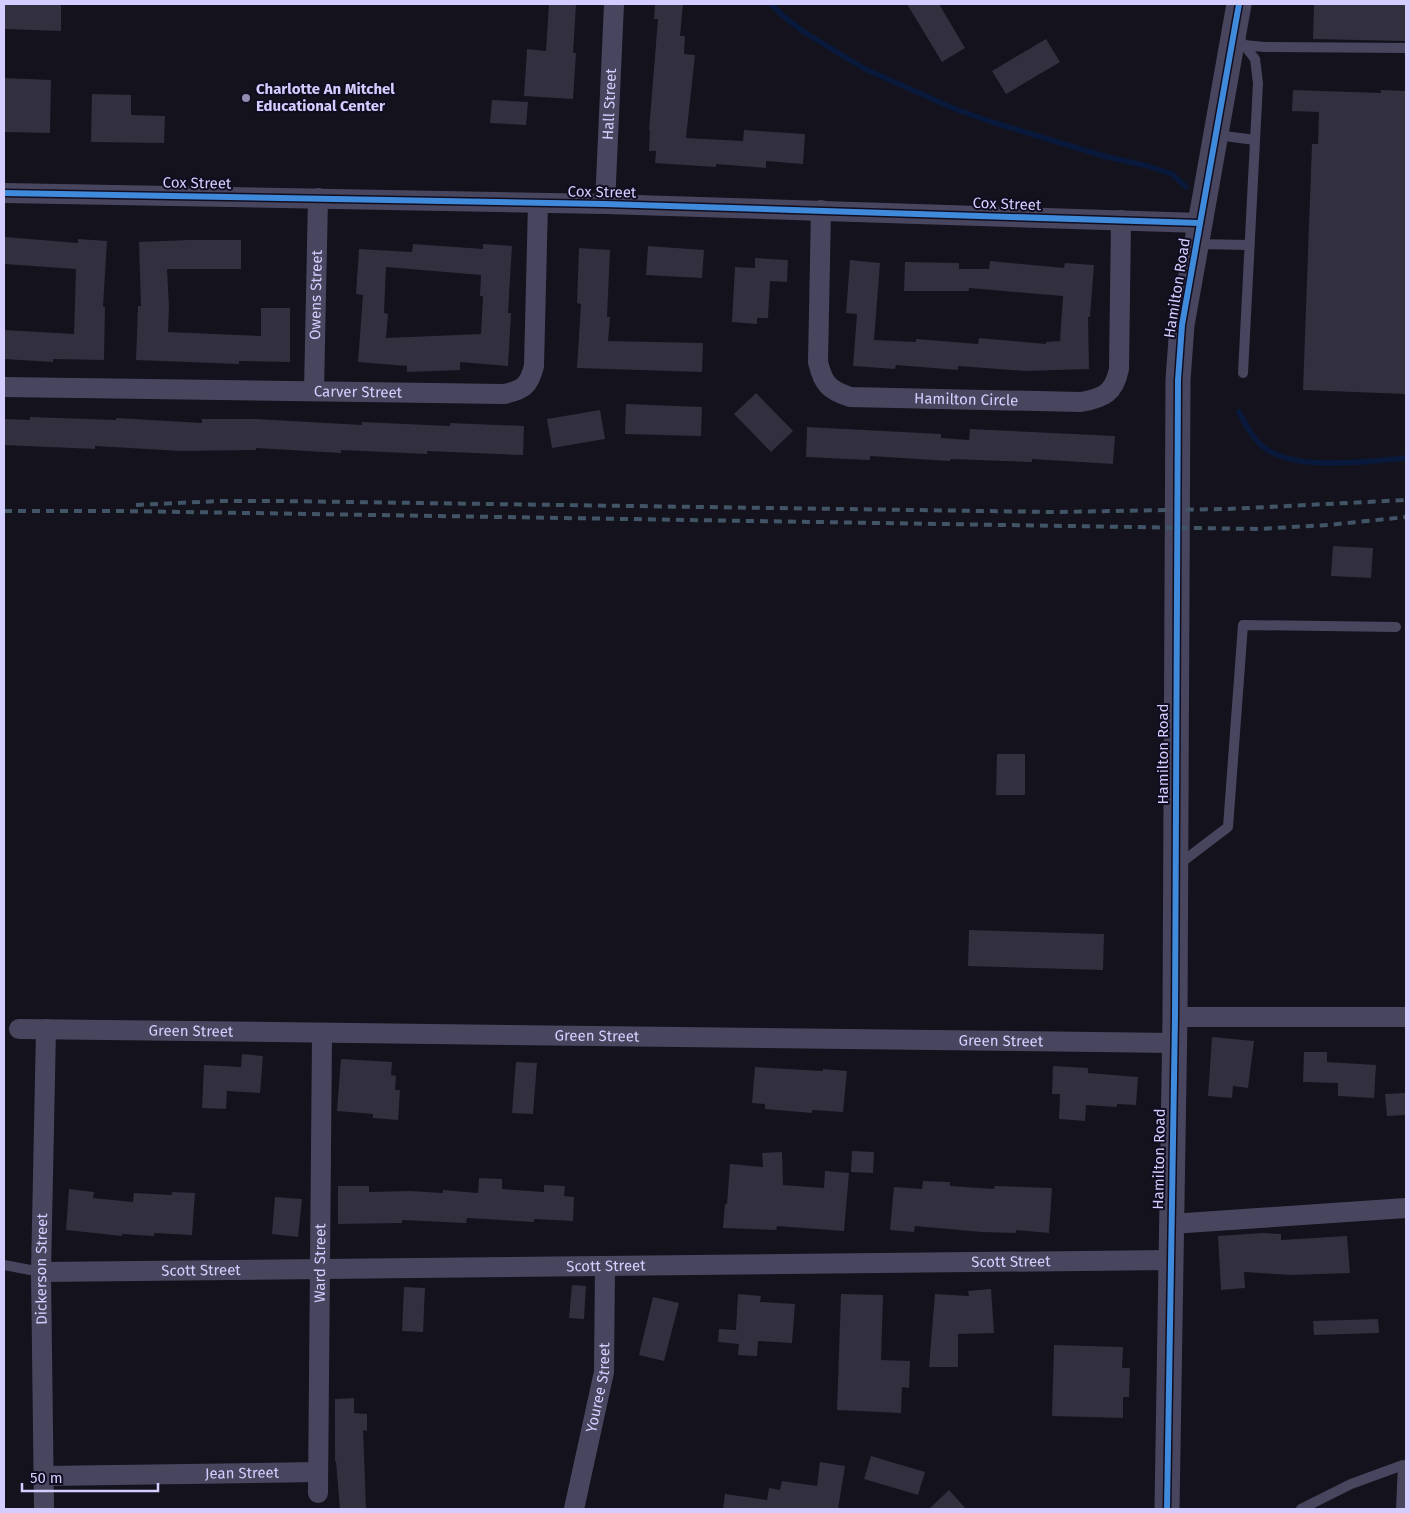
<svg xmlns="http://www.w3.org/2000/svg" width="1410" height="1513" viewBox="0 0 1410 1513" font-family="'Fira Sans',sans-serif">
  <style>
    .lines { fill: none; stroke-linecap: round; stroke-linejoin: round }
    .stream { stroke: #09193b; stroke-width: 5.5 }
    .building { fill: #322f3f; fill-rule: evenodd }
    .service { stroke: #48465e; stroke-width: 10 }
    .minor { stroke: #48465e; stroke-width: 20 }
    .tertiary { stroke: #48465e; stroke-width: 25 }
    .rail { stroke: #415567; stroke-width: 4; stroke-dasharray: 8 6; stroke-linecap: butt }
    .cycleway-casing { stroke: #110d21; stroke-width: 9 }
    .cycleway { stroke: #408adc; stroke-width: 6 }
    .poi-dot { fill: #918cb0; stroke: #110d21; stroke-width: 2 }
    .labels { text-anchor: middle; stroke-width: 4; stroke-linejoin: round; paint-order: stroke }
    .poi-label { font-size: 15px; font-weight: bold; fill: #d4cdff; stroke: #110d21; text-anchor: start }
    .street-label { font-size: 15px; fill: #d4cdff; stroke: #110d21 }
  </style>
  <rect width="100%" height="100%" fill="#14121d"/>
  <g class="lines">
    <!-- stream -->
    <g class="stream">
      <polyline points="771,4 782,15 804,32 865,69 955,109 992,122 1107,157 1148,166 1172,174 1186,187"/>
      <path d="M1239,412C1245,423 1250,435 1260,444C1289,473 1368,461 1406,458"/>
    </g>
  </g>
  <!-- building -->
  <g class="building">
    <polygon points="4,4 61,4 61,31 4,29"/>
    <polygon points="549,4 576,4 573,53 576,53 573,99 524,96 527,49 546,51"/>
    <polygon points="655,4 683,4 680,36 685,36 684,54 695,55 686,138 743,141 744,130 805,134 803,164 766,161 766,168 716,164 716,167 655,163 656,151 649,151 650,130 649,130 658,19 654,19"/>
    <polygon points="907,4 939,4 965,48 942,62"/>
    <polygon points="1314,4 1406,4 1406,41 1313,39"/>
    <polygon points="1046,39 1060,62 1006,94 992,71"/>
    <polygon points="4,78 51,80 50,133 4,132"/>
    <polygon points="1293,90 1381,93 1381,90 1406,91 1406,394 1303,390 1312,144 1318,144 1319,112 1292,111"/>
    <polygon points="92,94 131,95 131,115 165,116 164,143 91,142"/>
    <polygon points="492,100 528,102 526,125 490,123"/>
    <polygon points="5,237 78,243 78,239 107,241 103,307 105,307 104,360 53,359 53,362 4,359 4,330 74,334 76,269 4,264"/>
    <polygon points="189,240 241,240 241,269 167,269 169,307 168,332 261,336 261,308 290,308 290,362 239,361 239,364 136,360 138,306 141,306 139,242"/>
    <path d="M413,244L483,249V244L512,246L508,313H511L508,366L460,362V370L407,372V366L358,362L363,295L356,294L359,249L412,252ZM386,267L481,275L480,296H483L481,334L386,338L388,314L384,313Z"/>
    <polygon points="648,246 704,250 702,278 646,275"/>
    <polygon points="579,248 610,250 607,317 610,317 608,341 703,343 702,372 577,368 581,304 577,303"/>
    <polygon points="755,258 788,260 787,282 770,281 768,318 757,318 757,324 732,322 735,267 755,268"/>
    <polygon points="850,260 880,263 874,340 916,342 916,339 978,344 979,338 1046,344 1046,342 1060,341 1063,296 969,288 969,291 904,291 905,262 959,263 959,269 989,269 990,261 1064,268 1065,263 1094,265 1090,317 1088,317 1089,369 1026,371 958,366 958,370 896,365 895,369 853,366 857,314 846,313"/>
    <polygon points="756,393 793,431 771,452 734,414"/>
    <polygon points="626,404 702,407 701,436 625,434"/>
    <polygon points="600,410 605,439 552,448 547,419"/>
    <polygon points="30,417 116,420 116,418 202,423 202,419 256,419 362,425 362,422 450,426 450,423 524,426 523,455 427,451 427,454 341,450 341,453 256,448 256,450 181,451 95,446 95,449 4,445 4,419 30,420"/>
    <polygon points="807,427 941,434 941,438 969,440 970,429 1115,436 1113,464 1032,459 1032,462 951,459 950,461 870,456 870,460 806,457"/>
    <polygon points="1333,546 1373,548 1371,578 1331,576"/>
    <polygon points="997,754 1025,754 1025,795 996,795"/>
    <polygon points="969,930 1104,934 1103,970 968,966"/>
    <polygon points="1212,1037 1254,1041 1248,1088 1233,1086 1232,1098 1208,1096"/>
    <polygon points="1304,1052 1327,1052 1327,1062 1376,1065 1374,1098 1338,1096 1338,1083 1303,1082"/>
    <polygon points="242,1054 263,1056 260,1093 227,1091 226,1109 202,1108 204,1065 241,1067"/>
    <polygon points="341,1059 392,1062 391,1075 396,1076 395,1090 400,1090 398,1120 373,1118 373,1114 337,1111"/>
    <polygon points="516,1062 537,1063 533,1114 512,1113"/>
    <polygon points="1053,1066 1088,1068 1088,1073 1138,1077 1136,1105 1117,1104 1117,1107 1086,1105 1085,1121 1059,1119 1060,1094 1052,1094"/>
    <polygon points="755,1067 823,1071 823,1069 847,1071 843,1112 812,1110 812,1113 765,1109 765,1104 752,1103"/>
    <polygon points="1406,1093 1406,1115 1387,1116 1385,1094"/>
    <polygon points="852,1151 874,1152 873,1173 851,1172"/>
    <polygon points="782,1152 783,1185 824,1188 825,1171 849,1173 844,1231 777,1226 776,1230 723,1228 725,1204 727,1204 730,1164 763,1167 762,1153"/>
    <polygon points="479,1178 502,1179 502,1189 544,1192 544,1185 565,1186 564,1196 574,1197 573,1221 534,1219 534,1222 467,1218 466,1223 402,1220 402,1223 338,1224 338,1186 369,1186 369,1192 410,1191 443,1193 443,1190 478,1193"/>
    <polygon points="923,1181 950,1182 950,1186 994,1189 995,1186 1052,1188 1049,1233 1016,1230 1016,1233 982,1232 915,1226 914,1232 890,1230 894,1187 922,1189"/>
    <polygon points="69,1189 94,1192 93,1198 133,1202 134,1193 172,1195 172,1192 195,1193 192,1235 154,1233 154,1236 122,1234 122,1236 66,1230"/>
    <polygon points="275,1197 302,1199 298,1237 272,1234"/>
    <polygon points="1263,1233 1281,1234 1281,1240 1347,1236 1350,1273 1292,1275 1244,1272 1245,1288 1221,1290 1218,1236"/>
    <polygon points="572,1285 586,1286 584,1319 569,1318"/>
    <polygon points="404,1287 425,1288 423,1332 402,1331"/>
    <polygon points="991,1289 994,1333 958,1334 958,1367 929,1367 935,1294 969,1296 968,1291"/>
    <polygon points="738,1294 761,1296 760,1302 795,1304 792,1343 758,1341 757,1356 738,1355 739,1344 718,1342 719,1329 736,1330"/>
    <polygon points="841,1294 883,1295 881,1360 910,1361 909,1388 902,1387 901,1413 837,1410"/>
    <polygon points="653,1297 679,1303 664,1361 639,1355"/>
    <polygon points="1378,1319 1379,1333 1314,1335 1313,1321"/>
    <polygon points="1054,1345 1123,1347 1122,1368 1130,1368 1129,1397 1123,1397 1123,1418 1052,1416"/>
    <polygon points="354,1398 354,1413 367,1414 367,1431 363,1430 366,1509 340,1509 336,1461 335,1461 335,1399"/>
    <polygon points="871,1456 925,1472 918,1495 864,1479"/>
    <polygon points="820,1462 845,1466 838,1509 723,1509 725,1494 767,1500 769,1488 780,1490 782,1481 817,1486"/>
    <polygon points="949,1490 966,1509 929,1509"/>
  </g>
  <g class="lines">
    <!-- service -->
    <g class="service">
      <polyline points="1237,36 1255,59 1258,83 1243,373"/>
      <polyline points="1244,45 1264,47 1406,48"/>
      <polyline points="1217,135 1255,140"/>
      <polyline points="1196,244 1249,245"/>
      <polyline points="1178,865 1228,827 1243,625 1396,627"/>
      <polyline points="4,1265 41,1272"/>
      <polyline points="1301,1509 1351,1484 1403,1465 1401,1509"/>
    </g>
    <!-- minor -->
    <g class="minor">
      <polyline points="4,193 605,204 1200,223"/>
      <path id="s1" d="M605,204L614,4"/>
      <path id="s2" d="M821,210L818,362C823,384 829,390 850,397L1081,402C1104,398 1114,393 1119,369L1121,220"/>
      <path id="s3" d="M4,387L504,394C523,390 529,386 534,366L538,203"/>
      <path id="s4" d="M314,391L318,198"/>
      <polyline points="1175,1017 1406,1017"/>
      <path id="s5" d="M19,1029L1174,1043"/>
      <polyline points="1171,1224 1406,1208"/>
      <path id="s6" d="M41,1272L1170,1260"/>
      <path id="s7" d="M44,1476L318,1472"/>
      <path id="s8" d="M318,1493L322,1034"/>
      <path id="s9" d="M44,1509L41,1272L46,1029"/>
      <path id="s10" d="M574,1509L604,1372L605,1266"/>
    </g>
    <!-- tertiary -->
    <polyline class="tertiary" points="1167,1509 1175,1017 1178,380 1182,325 1239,4"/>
    <!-- rail -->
    <g class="rail">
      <polyline points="136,505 219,501 280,501 1053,512 1228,509 1406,500"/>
      <polyline points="4,511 122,511 1258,529 1328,525 1406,517"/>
    </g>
    <defs>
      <g id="cycleway">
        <polyline points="4,193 605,204 1200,223"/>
        <polyline points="1167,1509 1175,1017 1178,380 1182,325 1239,4"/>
      </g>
    </defs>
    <!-- cycleway casing -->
    <use href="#cycleway" class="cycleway-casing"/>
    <!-- cycleway -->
    <use href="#cycleway" class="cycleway"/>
  </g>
  <!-- markers -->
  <circle class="poi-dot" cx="246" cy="98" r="5"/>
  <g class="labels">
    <!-- poi labels -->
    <g class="poi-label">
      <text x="256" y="94">Charlotte An Mitchel<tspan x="256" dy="17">Educational Center</tspan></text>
    </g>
    <!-- street labels -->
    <g class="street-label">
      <text dy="5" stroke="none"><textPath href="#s1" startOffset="100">Hall Street</textPath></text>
      <text transform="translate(197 183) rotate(1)" y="5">Cox Street</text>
      <text transform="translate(602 192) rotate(1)" y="5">Cox Street</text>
      <text transform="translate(1007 204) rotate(2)" y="5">Cox Street</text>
      <text transform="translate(1177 288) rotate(-81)" y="5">Hamilton Road</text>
      <text dy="5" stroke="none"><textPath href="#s4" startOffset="96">Owens Street</textPath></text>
      <text dy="5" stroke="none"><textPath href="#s3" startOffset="354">Carver Street</textPath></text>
      <text dy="5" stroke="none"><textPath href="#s2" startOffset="319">Hamilton Circle</textPath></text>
      <text transform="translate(1163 754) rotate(-90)" y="5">Hamilton Road</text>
      <text dy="5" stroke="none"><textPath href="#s5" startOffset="172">Green Street</textPath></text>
      <text dy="5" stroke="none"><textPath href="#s5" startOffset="578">Green Street</textPath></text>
      <text dy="5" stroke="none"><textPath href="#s5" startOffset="982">Green Street</textPath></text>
      <text transform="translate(1159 1159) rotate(-89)" y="5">Hamilton Road</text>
      <text dy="5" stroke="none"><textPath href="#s6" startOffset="970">Scott Street</textPath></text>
      <text dy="5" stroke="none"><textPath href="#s8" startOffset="230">Ward Street</textPath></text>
      <text dy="5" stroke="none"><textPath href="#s6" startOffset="565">Scott Street</textPath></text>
      <text dy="5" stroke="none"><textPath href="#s9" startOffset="240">Dickerson Street</textPath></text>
      <text dy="5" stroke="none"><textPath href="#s6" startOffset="160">Scott Street</textPath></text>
      <text dy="5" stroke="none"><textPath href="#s10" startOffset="124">Youree Street</textPath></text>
      <text dy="5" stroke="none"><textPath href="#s7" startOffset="198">Jean Street</textPath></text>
    </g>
  </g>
  <!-- border -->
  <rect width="1410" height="1513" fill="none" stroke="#d4cdff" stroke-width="10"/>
  <!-- scale -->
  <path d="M22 1483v8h136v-8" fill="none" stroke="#d4cdff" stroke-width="2.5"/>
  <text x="30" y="1483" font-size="15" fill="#d4cdff" stroke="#110d21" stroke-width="4" paint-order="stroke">50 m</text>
</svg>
